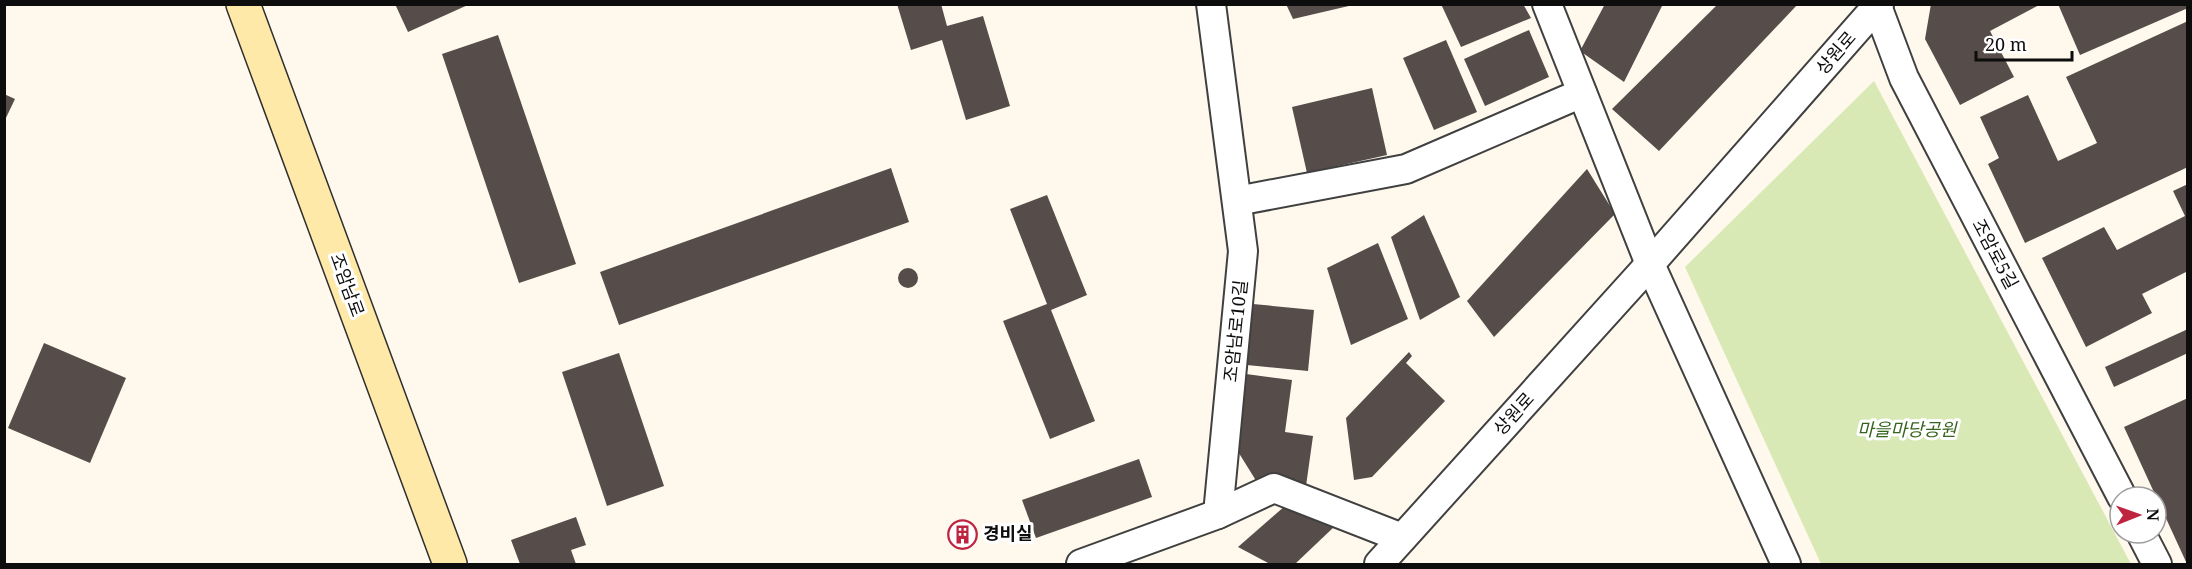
<svg xmlns="http://www.w3.org/2000/svg" width="2192" height="569" viewBox="0 0 2192 569" font-family="'Noto Serif','Noto Sans KR',serif">
  <style>
    .green { fill: #d8e9b6 }
    .building { fill: #564c49 }
    .lines { fill: none; stroke-linecap: round; stroke-linejoin: round }
    .street-casing { stroke: #404040; stroke-width: 32 }
    .secondary-casing { stroke: #2f2f2f; stroke-width: 36 }
    .street { stroke: #fff; stroke-width: 28 }
    .secondary { stroke: #ffe9a8; stroke-width: 33 }
    .labels { text-anchor: middle; stroke-width: 6; stroke-linejoin: round; paint-order: stroke }
    .street-label { font-size: 18px; fill: #0d0d0d; stroke: #fff }
    .park-label { font-size: 18px; font-style: italic; fill: #36651d; stroke: #fff }
    .poi-label { font-size: 18px; font-weight: bold; fill: #0d0d0d; stroke: #fff; text-anchor: start }
  </style>
  <rect width="100%" height="100%" fill="#fff9ed"/>
  <!-- green -->
  <polygon class="green" points="1874,81 2131,564 1821,564 1685,267"/>
  <!-- building -->
  <g class="building">
    <polygon points="395,4 470,4 408,32"/>
    <polygon points="897,4 941,4 947,26 983,16 1010,106 966,120 942,40 911,50"/>
    <polygon points="1286,4 1353,4 1353,5 1293,19"/>
    <polygon points="1441,4 1523,4 1531,18 1461,47"/>
    <polygon points="1605,4 1663,4 1624,82 1580,51"/>
    <polygon points="1718,4 1798,4 1659,151 1612,109"/>
    <polygon points="1931,4 2041,4 1990,31 2014,77 1960,105 1925,39"/>
    <polygon points="2058,4 2188,4 2188,8 2080,55"/>
    <polygon points="2188,21 2188,167 2025,243 1988,164 1999,158 1980,117 2028,95 2058,161 2097,143 2066,77"/>
    <polygon points="1529,30 1549,77 1485,106 1464,59"/>
    <polygon points="498,35 576,264 519,283 442,54"/>
    <polygon points="1446,40 1477,112 1434,130 1403,58"/>
    <polygon points="1372,88 1387,155 1307,173 1292,107"/>
    <polygon points="4,94 15,99 4,122"/>
    <polygon points="891,168 909,222 619,325 600,272"/>
    <polygon points="1587,169 1615,214 1494,337 1467,301"/>
    <polygon points="2188,184 2188,271 2142,294 2152,313 2086,347 2042,258 2104,227 2117,250 2185,216 2173,191"/>
    <polygon points="1047,195 1087,295 1051,310 1095,421 1050,439 1003,321 1047,304 1010,209"/>
    <polygon points="1424,215 1460,297 1420,320 1391,237"/>
    <polygon points="1378,243 1408,319 1351,345 1327,268"/>
    <circle cx="908" cy="278" r="10"/>
    <polygon points="1253,304 1314,310 1308,371 1247,365"/>
    <polygon points="2188,329 2188,353 2114,387 2105,367"/>
    <polygon points="44,343 126,378 90,463 8,428"/>
    <polygon points="1409,352 1412,356 1406,363 1445,401 1372,477 1354,480 1346,418"/>
    <polygon points="619,353 664,486 607,506 562,372"/>
    <polygon points="1246,374 1292,380 1285,432 1313,436 1306,486 1255,479 1237,450"/>
    <polygon points="2188,398 2188,564 2187,564 2124,427"/>
    <polygon points="1139,459 1152,497 1036,538 1022,500"/>
    <polygon points="1285,506 1335,526 1295,564 1270,564 1238,547"/>
    <polygon points="576,517 586,545 571,550 576,564 520,564 511,540"/>
    <polygon points="968,524 973,539 957,545 952,530"/>
  </g>
  <g class="lines">
    <defs>
      <g id="street">
        <polyline points="1547,4 1650,264 1786,564"/>
        <polyline points="1877,6 1904,78 2122,497"/>
        <polyline points="1237,201 1406,169 1582,93"/>
        <polyline points="1218,514 1274,488 1402,538"/>
        <polyline points="2141,533 2157,564"/>
        <polyline points="1081,564 1218,514 1243,251 1211,4"/>
        <polyline points="1379,564 1650,264 1879,4"/>
      </g>
      <polyline id="secondary" points="243,4 450,564"/>
    </defs>
    <!-- street casing -->
    <use href="#street" class="street-casing"/>
    <!-- secondary casing -->
    <use href="#secondary" class="secondary-casing"/>
    <!-- street -->
    <use href="#street" class="street"/>
    <!-- secondary -->
    <use href="#secondary" class="secondary"/>
  </g>
  <!-- icons -->
  <defs>
    <symbol id="building-ring" viewBox="-11 -11 22 22"><circle r="9.5" fill="#fff" stroke="#be2440" stroke-width="1.5"/><path d="M-4-6H4V6H1V3H-1V6H-4ZM-2.5-4.3h1.7v1.8h-1.7ZM.8-4.3h1.7v1.8H.8ZM-2.5-1h1.7V.8h-1.7ZM.8-1h1.7V.8H.8Z" fill="#be2440"/></symbol>
  </defs>
  <g fill-rule="evenodd">
    <use href="#building-ring" x="946" y="518" width="33" height="33"/>
  </g>
  <g class="labels">
    <!-- street labels -->
    <g class="street-label">
      <text transform="translate(1836 53) rotate(-49)" y="6">상원로</text>
      <text transform="translate(1995 254) rotate(62)" y="6">조암로5길</text>
      <text transform="translate(347 285) rotate(70)" y="6">조암남로</text>
      <text transform="translate(1236 331) rotate(-84)" y="6">조암남로10길</text>
      <text transform="translate(1514 414) rotate(-48)" y="6">상원로</text>
    </g>
    <!-- park labels -->
    <g class="park-label">
      <text x="1907" y="436">마을마당공원</text>
    </g>
    <!-- poi labels -->
    <g class="poi-label">
      <text x="983" y="540">경비실</text>
    </g>
  </g>
  <!-- border -->
  <rect width="2192" height="569" fill="none" stroke="#0d0d0d" stroke-width="12"/>
  <!-- north arrow -->
  <g transform="translate(2138 515) rotate(89)"><circle r="28" fill="#ffffff" stroke="#9e9e9e" stroke-width="1.5"/>
  <path d="M0-4.5L10 22L0 15L-10 22Z" fill="#be2440"/>
  <text y="-9" font-size="16" font-weight="bold" text-anchor="middle" fill="#0d0d0d">N</text>
  </g>
  <!-- scale -->
  <path d="M1976 51v9h96v-9" fill="none" stroke="#0d0d0d" stroke-width="3"/>
  <text x="1985" y="51" font-size="18" fill="#0d0d0d" stroke="#ffffff" stroke-width="4.5" paint-order="stroke">20 m</text>
</svg>
